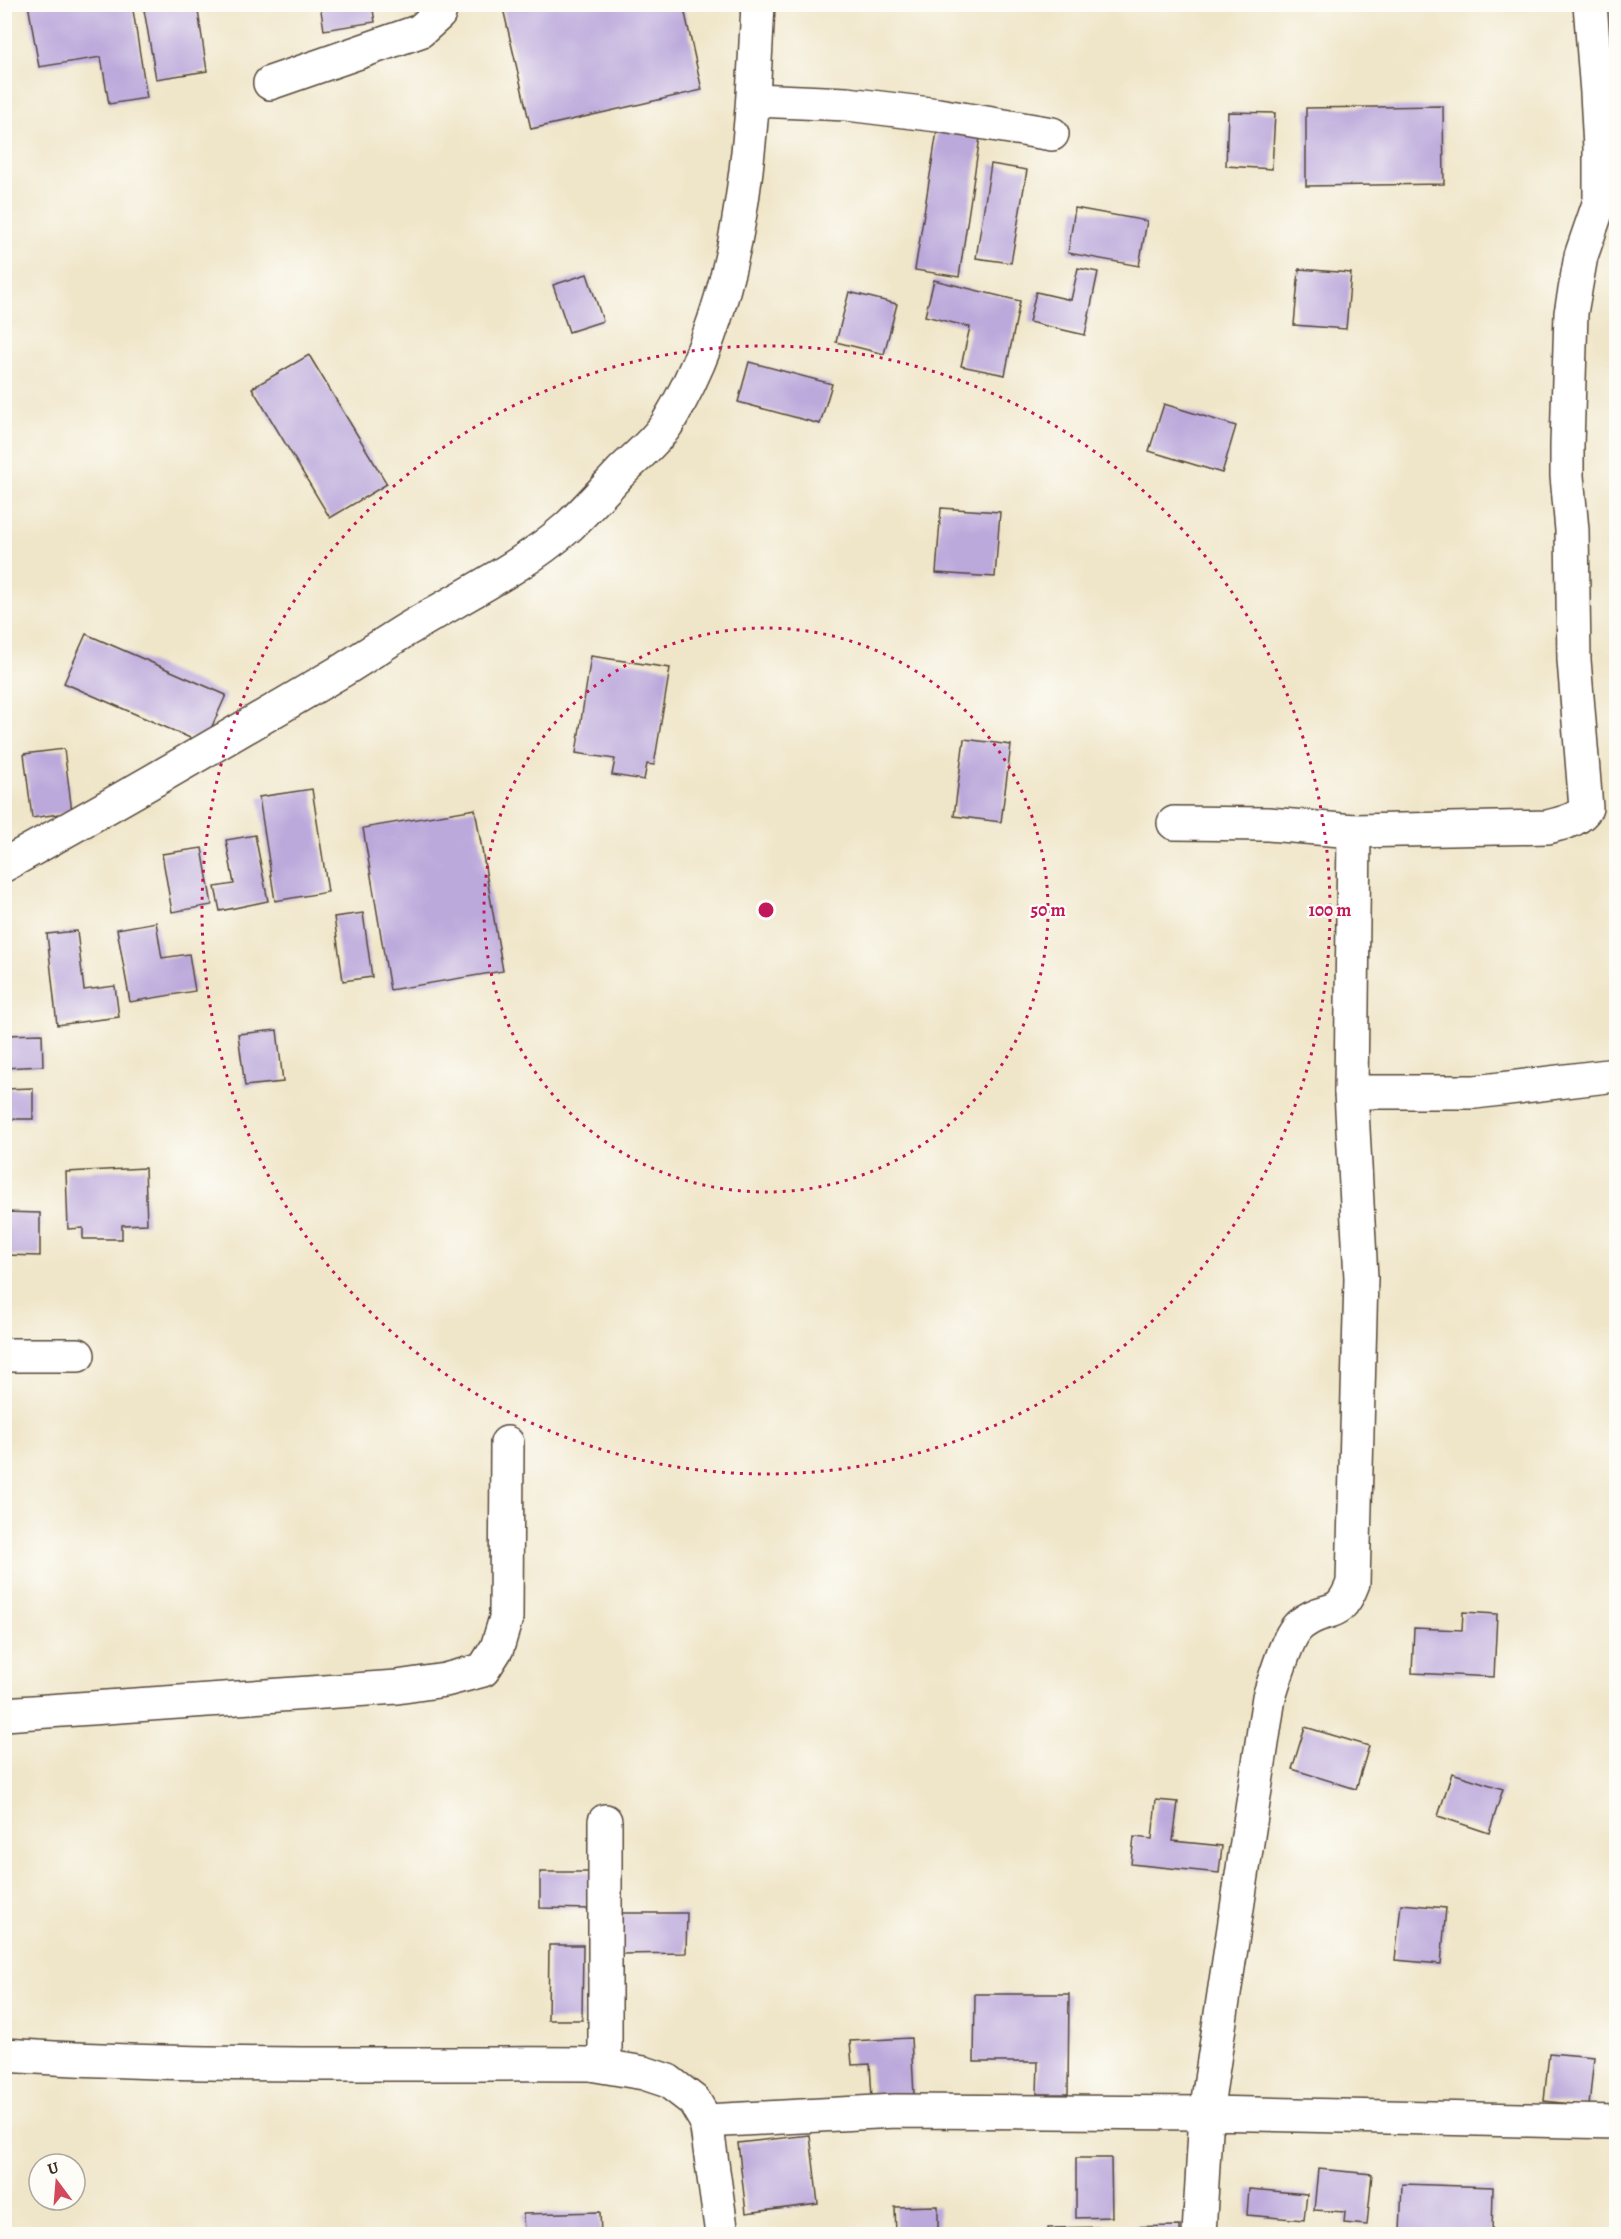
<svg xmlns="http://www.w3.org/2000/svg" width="1621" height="2239" viewBox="0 0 1621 2239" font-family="Alegreya,serif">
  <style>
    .building { fill: #bca9db }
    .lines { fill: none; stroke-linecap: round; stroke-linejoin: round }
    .minor-casing { stroke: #564638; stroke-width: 36 }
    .minor { stroke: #fff; stroke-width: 33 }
    .ring { fill: none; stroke: #c2185b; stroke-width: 3; stroke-dasharray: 3 6 }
    .centre { fill: #c2185b; stroke: #fdfcf7; stroke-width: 3 }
    .ring-label { font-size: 18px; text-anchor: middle; font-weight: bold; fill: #c2185b; stroke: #fdfcf7; stroke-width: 4.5; stroke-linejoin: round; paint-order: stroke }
  </style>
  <rect width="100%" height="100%" fill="#fdfcf7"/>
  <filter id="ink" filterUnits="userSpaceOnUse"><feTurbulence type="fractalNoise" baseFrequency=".0167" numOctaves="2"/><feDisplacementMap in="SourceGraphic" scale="12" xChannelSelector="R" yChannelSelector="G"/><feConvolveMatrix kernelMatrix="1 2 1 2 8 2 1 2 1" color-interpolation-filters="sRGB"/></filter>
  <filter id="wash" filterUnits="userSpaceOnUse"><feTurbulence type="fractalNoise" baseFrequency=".008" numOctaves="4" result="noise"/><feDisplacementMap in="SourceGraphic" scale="24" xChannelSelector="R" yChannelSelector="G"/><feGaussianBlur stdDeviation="1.35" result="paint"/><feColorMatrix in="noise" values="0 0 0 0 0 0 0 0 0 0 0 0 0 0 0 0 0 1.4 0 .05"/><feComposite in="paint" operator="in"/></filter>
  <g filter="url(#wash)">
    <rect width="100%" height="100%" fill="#efe5c8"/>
    <g id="blocks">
      <!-- building -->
      <g class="building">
        <polygon points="28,4 132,4 147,98 109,104 101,57 39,67"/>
        <polygon points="143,4 197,4 207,71 156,79"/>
        <polygon points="320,4 372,4 375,22 324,30"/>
        <polygon points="502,4 683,4 702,90 531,129"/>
        <polygon points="1443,106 1444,184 1306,186 1306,108"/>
        <polygon points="1228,112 1275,113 1272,169 1226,166"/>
        <polygon points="937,131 980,137 959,277 915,270"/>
        <polygon points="991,164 1027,170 1011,263 976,258"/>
        <polygon points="1075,208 1147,221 1139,266 1068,253"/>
        <polygon points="1078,268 1098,272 1085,335 1029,322 1036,292 1071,300"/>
        <polygon points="1299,269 1351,273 1346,329 1294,325"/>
        <polygon points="587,274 603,321 569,332 553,285"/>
        <polygon points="934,280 1020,301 1005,375 961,366 970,327 925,316"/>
        <polygon points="849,292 897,304 884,354 836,342"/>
        <polygon points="309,355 387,484 330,518 252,388"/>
        <polygon points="749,362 832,384 820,424 738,402"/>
        <polygon points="1164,404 1236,426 1222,473 1149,451"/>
        <polygon points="941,508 1000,512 995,577 936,573"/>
        <polygon points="86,634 226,695 204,744 64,683"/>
        <polygon points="591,656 670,668 654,765 647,764 644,780 612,775 615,759 576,753"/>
        <polygon points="964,739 1011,745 1001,822 954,816"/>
        <polygon points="64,749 72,812 32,818 24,754"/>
        <polygon points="312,789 328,892 275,901 259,797"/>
        <polygon points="475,809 503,971 390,990 363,828"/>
        <polygon points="255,835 268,901 220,911 215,887 234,884 226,840"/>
        <polygon points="202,848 212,905 172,912 162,854"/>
        <polygon points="363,913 372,977 343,981 334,917"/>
        <polygon points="156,922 162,958 189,954 195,991 130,1002 117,929"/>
        <polygon points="77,931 84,990 115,986 119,1017 57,1025 47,934"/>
        <polygon points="277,1030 283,1082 245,1086 238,1034"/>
        <polygon points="42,1034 43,1066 4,1068 4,1035"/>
        <polygon points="33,1088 33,1119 4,1119 4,1089"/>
        <polygon points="145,1168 147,1224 122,1225 122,1239 83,1239 83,1228 68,1229 66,1172"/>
        <polygon points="4,1212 40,1213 40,1256 4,1255"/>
        <polygon points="1463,1612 1497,1614 1494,1677 1412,1673 1414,1628 1462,1630"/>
        <polygon points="1305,1727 1369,1746 1356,1789 1292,1769"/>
        <polygon points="1452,1773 1503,1789 1489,1833 1438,1816"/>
        <polygon points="1156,1800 1178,1802 1173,1841 1222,1846 1219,1873 1131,1864 1134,1837 1152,1839"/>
        <polygon points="540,1872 594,1872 594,1909 540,1908"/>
        <polygon points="1401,1904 1446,1908 1441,1964 1395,1960"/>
        <polygon points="620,1913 687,1913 686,1953 620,1954"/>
        <polygon points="549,1945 583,1945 582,2020 548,2020"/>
        <polygon points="975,1994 1069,1994 1068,2094 1037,2094 1038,2062 974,2062"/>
        <polygon points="911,2038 914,2095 872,2098 870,2064 852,2065 850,2041"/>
        <polygon points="1549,2053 1594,2057 1589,2106 1544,2101"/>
        <polygon points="810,2135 818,2204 746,2213 738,2143"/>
        <polygon points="1076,2158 1111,2158 1112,2217 1076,2218"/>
        <polygon points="1318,2169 1372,2174 1367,2225 1344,2223 1345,2212 1314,2210"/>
        <polygon points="1402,2184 1493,2187 1492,2234 1400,2232"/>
        <polygon points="1249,2189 1307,2194 1304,2220 1247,2215"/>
        <polygon points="938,2206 938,2234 896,2234 895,2207"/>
        <polygon points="600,2212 601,2234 524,2234 523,2214"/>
        <polygon points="1180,2226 1180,2234 1048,2234 1048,2228"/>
      </g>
    </g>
  </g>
  <g filter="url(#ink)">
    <use href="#blocks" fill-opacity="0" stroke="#564638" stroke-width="1.5"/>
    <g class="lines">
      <defs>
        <g id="minor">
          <polyline points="270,83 420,31 439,14 441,4"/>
          <polyline points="754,100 847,104 938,115 1052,134"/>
          <path d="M1174,823L1268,824L1354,831L1548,827C1561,823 1579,821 1586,808L1574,660L1572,530L1567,476V445L1571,313L1581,256L1600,201V148L1597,93L1590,4"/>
          <path d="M4,865C118,802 231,736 343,670C364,657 385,643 406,630C460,597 520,569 568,527C586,510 603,491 620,473C635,458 655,442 667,424C744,298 751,148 758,4"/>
          <polyline points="1351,1092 1475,1092 1616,1075"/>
          <polyline points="4,1355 78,1355"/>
          <polyline points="4,1714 397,1687 445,1680 483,1670 497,1648 506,1618 507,1443"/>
          <path d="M4,2055C199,2068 394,2063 590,2064L644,2073L668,2081L694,2101L706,2121L722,2234"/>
          <polyline points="605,2066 605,1821"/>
          <path d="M706,2121L895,2111L1206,2113L1269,1697C1275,1680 1287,1634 1301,1624C1327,1603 1338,1623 1353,1583L1361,1278L1351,1092L1354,831"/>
          <polyline points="1199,2234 1206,2113 1616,2122"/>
        </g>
      </defs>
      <!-- minor casing -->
      <use href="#minor" class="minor-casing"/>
      <!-- minor -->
      <use href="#minor" class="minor"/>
    </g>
  </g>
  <!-- distance rings -->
  <g class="ring">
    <circle cx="766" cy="910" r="282"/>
    <circle cx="766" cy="910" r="564"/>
  </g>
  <circle cx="766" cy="910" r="9" class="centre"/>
  <g class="ring-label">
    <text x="1048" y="916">50 m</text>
    <text x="1330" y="916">100 m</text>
  </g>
  <!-- margin -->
  <rect width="1621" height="2239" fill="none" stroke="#fdfcf7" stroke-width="24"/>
  <!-- north arrow -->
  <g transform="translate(57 2182) rotate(344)"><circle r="28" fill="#fdfcf7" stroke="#afa8a0" stroke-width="1.5"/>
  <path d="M0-4.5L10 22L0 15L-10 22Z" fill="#d1495b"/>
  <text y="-9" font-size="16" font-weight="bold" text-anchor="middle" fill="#3b2a1e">U</text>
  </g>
</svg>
